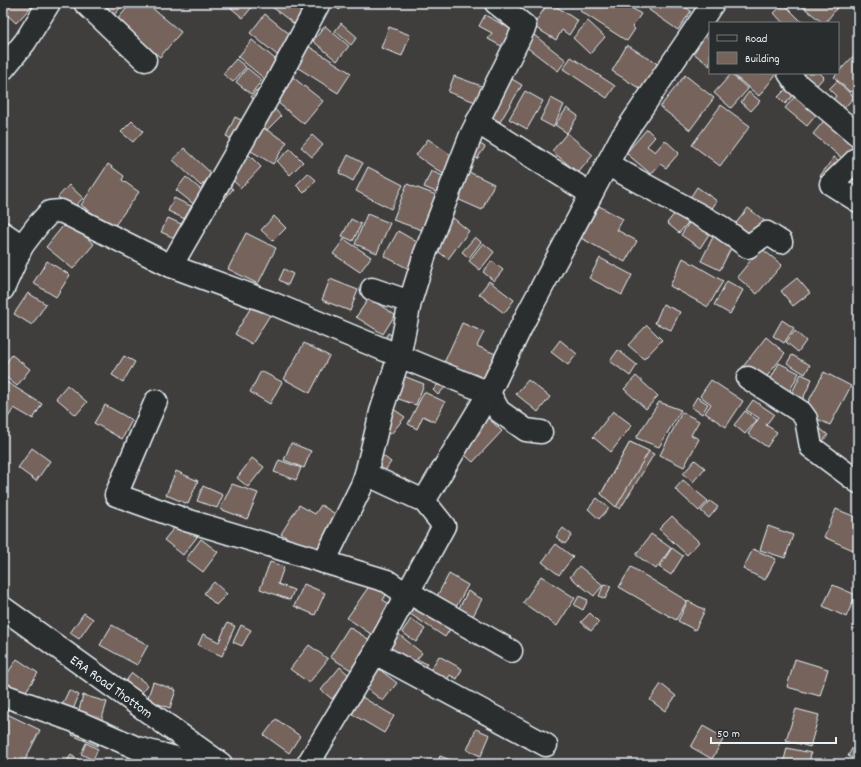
<svg xmlns="http://www.w3.org/2000/svg" width="861" height="767" viewBox="0 0 861 767" font-family="Dekko,sans-serif">
  <style>
    .building { fill: #74645b; stroke: #e8f1f8 }
    .lines { fill: none; stroke-linecap: round; stroke-linejoin: round }
    .minor-casing { stroke: #e8f1f8; stroke-width: 25 }
    .minor { stroke: #2a2d2e; stroke-width: 22 }
    .labels { text-anchor: middle; stroke-width: 3; stroke-linejoin: round; paint-order: stroke }
    .street-label { font-size: 14px; fill: #e8f1f8; stroke: #2a2d2e }
  </style>
  <rect width="100%" height="100%" fill="#403e3c"/>
  <filter id="ink" filterUnits="userSpaceOnUse"><feTurbulence type="fractalNoise" baseFrequency=".025" numOctaves="2"/><feDisplacementMap in="SourceGraphic" scale="8" xChannelSelector="R" yChannelSelector="G"/><feConvolveMatrix kernelMatrix="1 2 1 2 8 2 1 2 1" color-interpolation-filters="sRGB"/></filter>
  <g filter="url(#ink)">
    <!-- building -->
    <g class="building">
      <polygon points="3,3 35,3 16,23 3,11"/>
      <polygon points="100,3 125,3 113,16"/>
      <polygon points="131,3 146,3 181,32 160,57 116,21"/>
      <polygon points="225,3 247,3 252,7 243,18"/>
      <polygon points="267,3 303,3 298,9 307,16 298,27"/>
      <polygon points="332,3 347,3 339,10"/>
      <polygon points="548,3 551,3 578,21 569,35 562,30 556,40 533,26"/>
      <polygon points="585,3 624,3 641,14 632,27 635,29 627,41 580,11"/>
      <polygon points="654,3 679,3 691,11 678,30 649,10"/>
      <polygon points="798,3 839,3 840,4 825,23 823,23"/>
      <polygon points="784,4 803,23 783,23 774,13"/>
      <polygon points="265,14 297,40 282,59 250,33"/>
      <polygon points="485,15 513,30 503,47 488,39 492,33 479,26"/>
      <polygon points="588,21 605,37 590,54 573,38"/>
      <polygon points="341,23 357,37 351,45 335,31"/>
      <polygon points="325,26 349,46 337,61 313,41"/>
      <polygon points="389,27 410,35 402,56 381,48"/>
      <polygon points="701,33 710,40 710,66 688,49"/>
      <polygon points="534,35 566,60 558,71 525,46"/>
      <polygon points="252,40 280,63 266,80 238,57"/>
      <polygon points="627,45 661,66 645,92 612,71"/>
      <polygon points="308,46 351,73 338,93 295,66"/>
      <polygon points="858,51 858,83 850,92 834,77"/>
      <polygon points="571,57 615,86 607,98 563,69"/>
      <polygon points="236,59 246,67 233,82 223,74"/>
      <polygon points="247,68 262,80 251,94 236,82"/>
      <polygon points="731,73 777,73 759,96"/>
      <polygon points="802,73 820,73 824,77 810,93"/>
      <polygon points="731,74 748,89 731,108 714,93"/>
      <polygon points="290,75 323,101 304,124 272,98"/>
      <polygon points="685,75 714,98 690,130 660,107"/>
      <polygon points="454,76 487,88 481,104 448,92"/>
      <polygon points="507,76 522,85 500,122 485,113"/>
      <polygon points="837,81 854,97 839,114 829,104 836,96 829,89"/>
      <polygon points="791,84 798,90 785,104 778,97"/>
      <polygon points="801,89 823,107 807,126 785,108"/>
      <polygon points="256,90 264,96 259,103 251,97"/>
      <polygon points="525,91 543,101 527,129 509,119"/>
      <polygon points="749,92 760,101 751,111 741,102"/>
      <polygon points="551,98 564,105 553,127 540,120"/>
      <polygon points="721,105 750,126 720,166 692,145"/>
      <polygon points="273,107 281,116 267,130 259,121"/>
      <polygon points="567,108 578,116 567,133 555,125"/>
      <polygon points="235,117 245,122 236,141 226,136"/>
      <polygon points="827,117 858,143 858,153 849,164 813,134"/>
      <polygon points="132,121 143,131 133,142 121,132"/>
      <polygon points="260,126 287,142 273,164 246,148"/>
      <polygon points="647,129 655,137 647,146 655,152 665,140 679,153 666,168 660,164 651,174 626,153"/>
      <polygon points="567,133 593,155 578,173 552,151"/>
      <polygon points="312,135 323,145 312,157 301,147"/>
      <polygon points="428,139 457,159 446,176 416,155"/>
      <polygon points="477,142 485,147 477,159 469,154"/>
      <polygon points="184,148 212,174 201,186 173,160"/>
      <polygon points="290,149 303,162 290,175 277,161"/>
      <polygon points="247,153 261,167 241,188 227,175"/>
      <polygon points="348,155 363,163 353,181 339,173"/>
      <polygon points="834,157 843,164 828,183 820,176"/>
      <polygon points="108,164 124,176 122,180 139,192 113,228 81,205"/>
      <polygon points="368,167 403,185 391,209 356,191"/>
      <polygon points="431,171 450,179 443,195 424,187"/>
      <polygon points="467,171 494,184 482,210 455,198"/>
      <polygon points="308,173 316,180 304,193 296,185"/>
      <polygon points="858,173 858,196 841,183"/>
      <polygon points="186,177 206,194 196,206 176,190"/>
      <polygon points="225,182 233,189 223,201 215,194"/>
      <polygon points="407,184 439,196 425,231 393,220"/>
      <polygon points="69,185 83,198 72,210 58,197"/>
      <polygon points="697,187 717,201 706,217 686,204"/>
      <polygon points="174,198 193,207 187,220 168,211"/>
      <polygon points="599,206 623,219 617,230 637,241 625,262 581,238"/>
      <polygon points="679,208 692,218 679,233 667,223"/>
      <polygon points="748,208 766,222 750,242 732,228"/>
      <polygon points="367,214 390,223 377,253 355,244"/>
      <polygon points="694,215 713,228 700,248 681,235"/>
      <polygon points="274,216 286,228 273,241 261,230"/>
      <polygon points="452,217 469,231 448,259 430,245"/>
      <polygon points="168,218 188,227 181,241 161,232"/>
      <polygon points="351,219 361,224 353,241 342,236"/>
      <polygon points="67,221 94,244 73,269 46,247"/>
      <polygon points="717,229 736,238 720,270 701,261"/>
      <polygon points="398,231 422,245 409,269 384,256"/>
      <polygon points="246,233 276,248 258,284 228,269"/>
      <polygon points="475,237 481,242 469,258 462,252"/>
      <polygon points="344,239 371,257 360,272 333,254"/>
      <polygon points="483,243 494,252 480,270 469,261"/>
      <polygon points="761,248 782,265 757,294 737,277"/>
      <polygon points="600,258 632,275 622,295 589,278"/>
      <polygon points="683,258 723,281 708,307 670,286"/>
      <polygon points="47,261 70,275 56,297 33,283"/>
      <polygon points="492,261 503,270 494,281 483,272"/>
      <polygon points="284,269 293,274 288,285 279,280"/>
      <polygon points="797,278 810,293 793,306 781,291"/>
      <polygon points="330,279 358,290 350,311 322,300"/>
      <polygon points="489,281 514,300 504,313 479,294"/>
      <polygon points="727,281 743,290 730,314 714,305"/>
      <polygon points="28,293 46,304 32,325 14,314"/>
      <polygon points="369,298 395,315 383,334 356,317"/>
      <polygon points="253,304 270,315 252,344 235,334"/>
      <polygon points="663,304 680,312 671,330 655,323"/>
      <polygon points="782,320 794,328 784,343 773,336"/>
      <polygon points="462,323 484,332 477,346 498,355 485,382 444,363"/>
      <polygon points="647,325 662,340 644,359 628,345"/>
      <polygon points="795,331 806,341 798,352 786,342"/>
      <polygon points="388,333 397,338 391,349 382,344"/>
      <polygon points="766,337 785,353 758,388 738,373"/>
      <polygon points="560,340 577,354 568,365 551,352"/>
      <polygon points="304,343 329,356 310,393 284,379"/>
      <polygon points="618,350 637,365 630,376 610,361"/>
      <polygon points="12,355 30,369 17,386 3,375 3,367"/>
      <polygon points="792,355 810,365 805,374 787,363"/>
      <polygon points="124,356 135,362 123,382 112,375"/>
      <polygon points="779,363 799,373 785,400 765,390"/>
      <polygon points="261,371 282,382 270,404 250,392"/>
      <polygon points="824,372 851,386 830,425 803,412"/>
      <polygon points="801,374 812,379 801,403 790,397"/>
      <polygon points="401,375 424,384 416,405 393,397"/>
      <polygon points="636,376 658,396 646,409 624,389"/>
      <polygon points="443,379 448,384 438,395 433,390"/>
      <polygon points="528,380 550,397 538,412 516,394"/>
      <polygon points="711,380 743,401 726,427 705,413 711,404 700,396"/>
      <polygon points="5,381 42,404 33,419 14,408 3,425 3,385"/>
      <polygon points="67,385 87,402 76,415 56,398"/>
      <polygon points="424,392 445,402 435,422 423,416 417,429 408,424"/>
      <polygon points="697,397 708,404 702,414 691,407"/>
      <polygon points="753,400 774,414 766,425 777,432 767,447 748,434 759,418 746,410"/>
      <polygon points="659,402 681,410 659,447 636,438"/>
      <polygon points="105,405 132,420 122,439 94,423"/>
      <polygon points="392,408 405,417 391,434 379,424"/>
      <polygon points="613,411 632,425 611,452 593,437"/>
      <polygon points="745,411 757,420 745,434 734,425"/>
      <polygon points="682,412 699,421 691,435 699,439 684,467 660,455"/>
      <polygon points="487,417 502,431 473,462 457,448"/>
      <polygon points="817,426 828,435 819,446"/>
      <polygon points="630,442 654,454 620,509 601,494"/>
      <polygon points="630,442 649,451 616,507 601,494"/>
      <polygon points="291,443 311,451 304,468 284,460"/>
      <polygon points="32,448 50,461 36,481 18,468"/>
      <polygon points="382,455 391,462 384,472 375,465"/>
      <polygon points="252,458 264,467 248,487 237,478"/>
      <polygon points="279,460 301,468 296,480 274,472"/>
      <polygon points="695,460 705,468 693,482 683,474"/>
      <polygon points="176,471 198,481 188,504 166,495"/>
      <polygon points="683,480 708,501 699,511 675,489"/>
      <polygon points="232,484 258,493 247,519 220,509"/>
      <polygon points="203,486 223,495 217,508 197,501"/>
      <polygon points="597,498 609,508 599,519 588,509"/>
      <polygon points="710,501 718,507 709,518 701,511"/>
      <polygon points="299,505 315,514 321,505 337,515 314,554 281,534"/>
      <polygon points="836,509 858,518 858,538 853,550 824,537"/>
      <polygon points="672,516 699,542 687,555 659,529"/>
      <polygon points="179,522 197,537 183,555 164,540"/>
      <polygon points="768,526 793,535 785,558 760,550"/>
      <polygon points="563,528 572,535 565,544 556,537"/>
      <polygon points="651,534 671,548 656,569 636,555"/>
      <polygon points="201,539 218,552 203,572 186,559"/>
      <polygon points="556,544 573,557 559,575 542,562"/>
      <polygon points="672,548 683,556 671,575 659,567"/>
      <polygon points="753,549 776,559 765,580 743,569"/>
      <polygon points="270,562 284,567 278,584 294,590 290,600 260,589"/>
      <polygon points="579,566 603,585 594,596 570,577"/>
      <polygon points="631,567 687,601 676,620 619,587"/>
      <polygon points="449,574 468,585 456,607 437,596"/>
      <polygon points="541,576 575,598 557,626 523,603"/>
      <polygon points="214,582 227,594 216,605 204,593"/>
      <polygon points="372,582 387,593 383,600 394,607 374,636 347,618"/>
      <polygon points="304,584 325,593 315,615 294,606"/>
      <polygon points="604,584 611,586 605,599 599,596"/>
      <polygon points="833,585 856,595 846,617 823,606"/>
      <polygon points="468,591 482,599 473,616 459,608"/>
      <polygon points="579,596 588,600 583,610 574,605"/>
      <polygon points="413,597 454,623 445,637 404,610"/>
      <polygon points="688,601 705,610 695,630 678,621"/>
      <polygon points="84,613 93,619 79,639 70,633"/>
      <polygon points="590,613 599,622 591,631 581,622"/>
      <polygon points="411,619 425,629 416,642 402,632"/>
      <polygon points="227,623 235,626 222,656 198,645 203,634 219,642"/>
      <polygon points="112,625 148,645 137,665 100,645"/>
      <polygon points="241,625 251,630 242,646 233,642"/>
      <polygon points="349,627 370,640 351,670 330,657"/>
      <polygon points="396,632 422,653 409,669 383,648"/>
      <polygon points="309,645 328,659 309,683 290,669"/>
      <polygon points="439,656 462,669 457,679 450,675 444,684 428,674"/>
      <polygon points="17,659 38,673 24,694 3,680"/>
      <polygon points="795,659 828,669 820,696 787,687"/>
      <polygon points="419,660 427,664 421,673 413,668"/>
      <polygon points="340,667 350,676 332,699 321,690"/>
      <polygon points="379,669 397,683 383,701 365,687"/>
      <polygon points="132,673 148,685 141,694 125,682"/>
      <polygon points="153,682 176,690 170,708 147,700"/>
      <polygon points="661,684 676,696 665,711 650,700"/>
      <polygon points="69,690 79,695 72,712 61,707"/>
      <polygon points="83,695 107,702 100,725 77,718"/>
      <polygon points="362,697 394,716 384,733 352,714"/>
      <polygon points="796,709 819,715 810,747 786,740"/>
      <polygon points="3,712 40,730 23,764 3,764"/>
      <polygon points="276,719 300,736 289,753 264,735"/>
      <polygon points="77,726 101,737 97,746 72,735"/>
      <polygon points="703,726 724,738 712,759 691,747"/>
      <polygon points="476,729 490,735 481,756 467,750"/>
      <polygon points="86,743 98,749 93,760 81,754"/>
      <polygon points="855,743 858,744 858,761 848,756"/>
      <polygon points="787,748 811,753 809,764 783,764"/>
      <polygon points="71,755 85,764 65,764"/>
      <polygon points="440,756 461,764 437,764"/>
      <polygon points="360,758 369,762 368,764 357,764"/>
      <polygon points="824,758 842,764 822,764"/>
    </g>
    <g class="lines">
      <defs>
        <g id="minor">
          <polyline points="85,3 145,60"/>
          <polyline points="3,69 25,42 49,3"/>
          <polyline points="789,73 796,83 858,135"/>
          <polyline points="477,122 591,194"/>
          <polyline points="858,158 831,184 858,201"/>
          <polyline points="607,164 721,227 748,247 767,233 781,242"/>
          <polyline points="3,233 22,246 3,289"/>
          <polyline points="22,246 38,225 50,212 61,211 171,266 269,302 489,393 499,411 526,430 541,432"/>
          <polyline points="171,266 275,85 319,3"/>
          <polyline points="372,289 410,302"/>
          <polyline points="748,378 801,412 806,419 811,447 858,482"/>
          <polyline points="156,401 116,495 186,520 387,581 406,594"/>
          <polyline points="424,501 489,393 526,317 620,140 713,3"/>
          <polyline points="324,562 362,485 366,474"/>
          <polyline points="408,592 511,651"/>
          <path id="s1" d="M3,608L221,764"/>
          <polyline points="375,653 546,745"/>
          <polyline points="3,695 80,723 137,748 198,764"/>
          <polyline points="308,764 375,653 444,526 424,501 366,474 381,412 399,357 410,302 425,254 471,135 525,26 496,3"/>
        </g>
      </defs>
      <!-- minor casing -->
      <use href="#minor" class="minor-casing"/>
      <!-- minor -->
      <use href="#minor" class="minor"/>
    </g>
  </g>
  <g class="labels">
    <!-- street labels -->
    <g class="street-label">
      <text dy="5" stroke="none"><textPath href="#s1" startOffset="134">ERA Road Thottom</textPath></text>
    </g>
  </g>
  <!-- margin -->
  <rect width="861" height="767" fill="none" stroke="#2a2d2e" stroke-width="16"/>
  <rect x="8" y="8" width="845" height="751" fill="none" stroke="#e8f1f8" stroke-width="1.5" filter="url(#ink)"/>
  <!-- legend -->
  <rect x="709" y="22" width="130" height="52" fill="#2a2d2e" stroke="#767b7f"/>
  <rect x="717" y="35" width="20" height="6" fill="#2a2d2e" stroke="#767b7f"/>
  <text x="745" y="42" font-size="12" fill="#e8f1f8">Road</text>
  <rect x="717" y="52" width="20" height="12" fill="#74645b" stroke="#767b7f"/>
  <text x="745" y="62" font-size="12" fill="#e8f1f8">Building</text>
  <!-- scale -->
  <path d="M711 737v6h125v-6" fill="none" stroke="#e8f1f8" stroke-width="2"/>
  <text x="717" y="737" font-size="12" fill="#e8f1f8" stroke="#2a2d2e" stroke-width="3" paint-order="stroke">50 m</text>
</svg>
